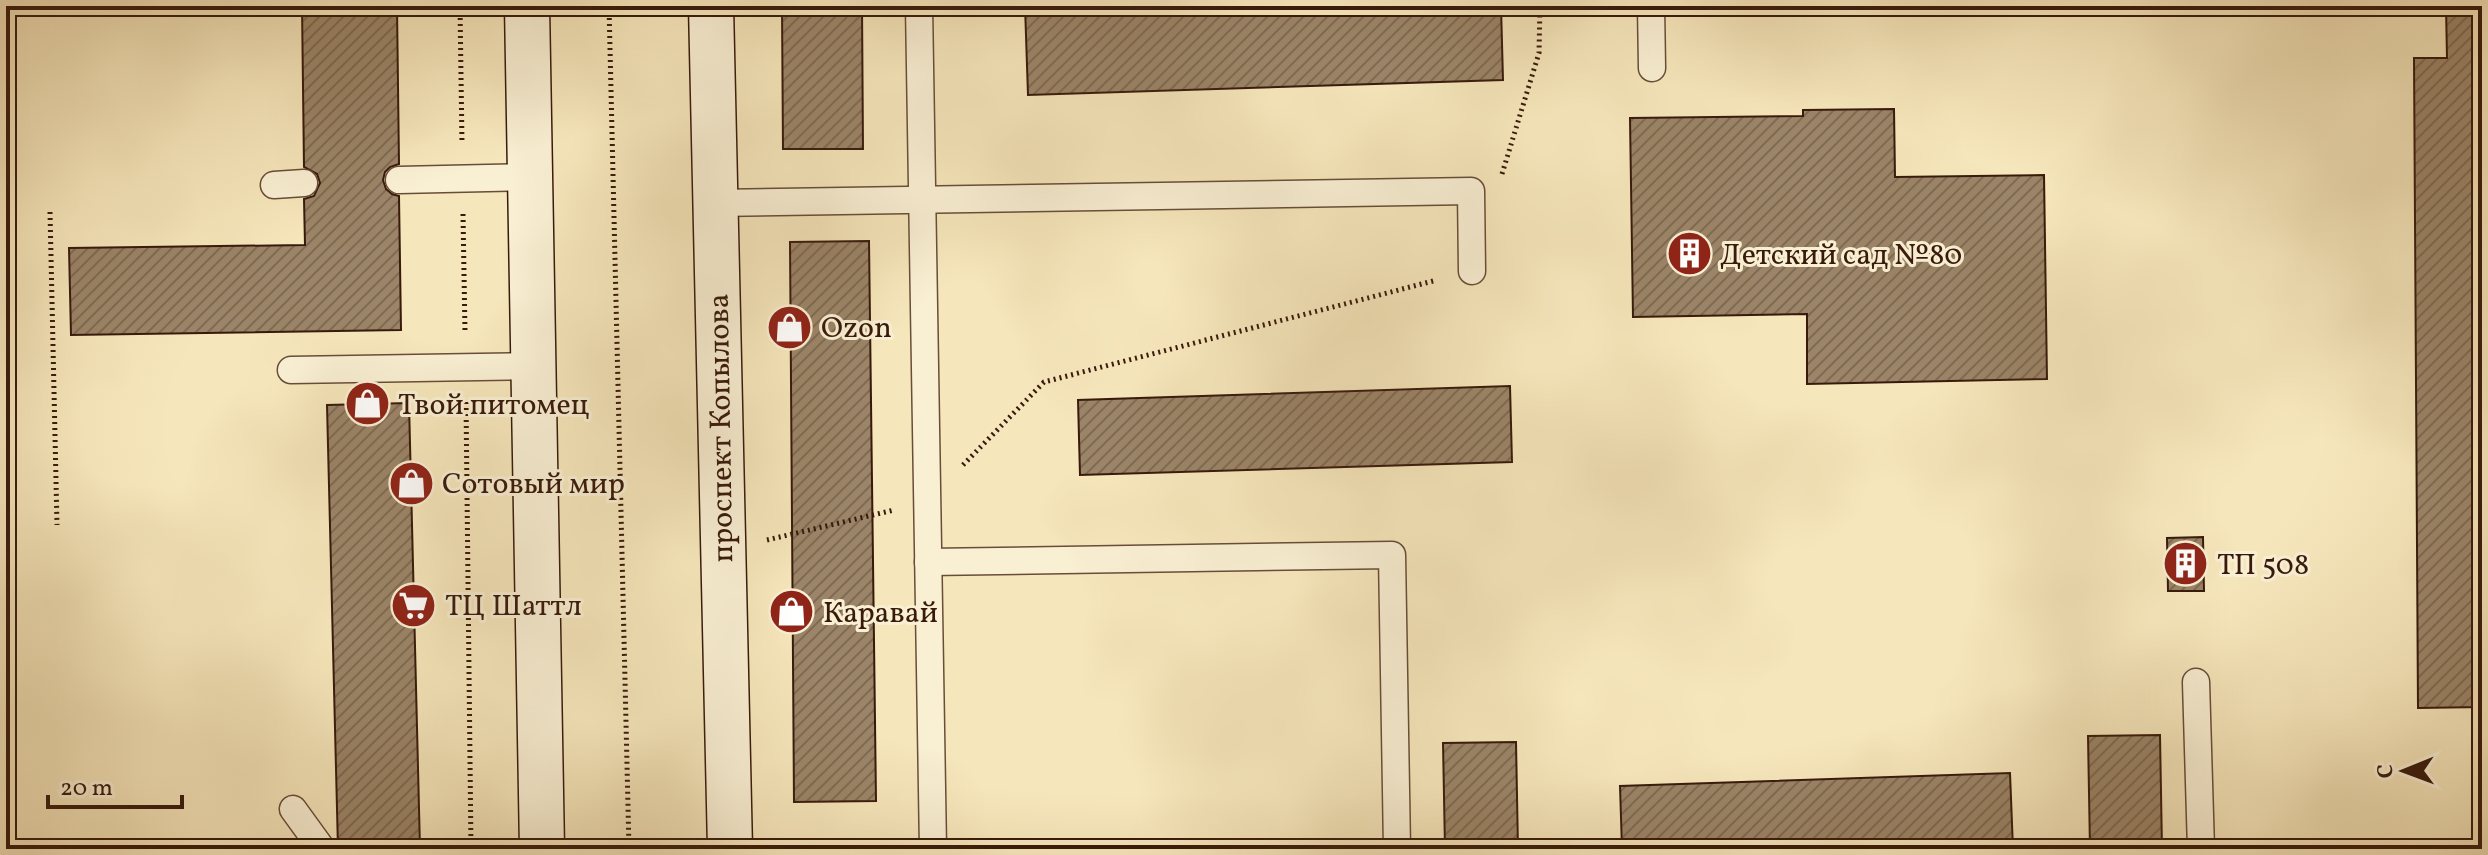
<svg xmlns="http://www.w3.org/2000/svg" width="2488" height="855" viewBox="0 0 2488 855" font-family="Vollkorn,serif">
  <style>
    .building { fill: url(#building-hatch); stroke: #381a0c; stroke-width: 2 }
    .lines { fill: none; stroke-linecap: round; stroke-linejoin: round }
    .lane-casing { stroke: #684d38; stroke-width: 29 }
    .secondary-casing { stroke: #381a0c; stroke-width: 47 }
    .path { stroke: #381a0c; stroke-width: 5; stroke-dasharray: 2 4; stroke-linecap: butt }
    .lane { stroke: #f9efd3; stroke-width: 26 }
    .secondary { stroke: #f9efd3; stroke-width: 44 }
    .labels { text-anchor: middle; stroke-width: 6; stroke-linejoin: round; paint-order: stroke }
    .poi-label { font-size: 30px; fill: #381a0c; stroke: #f9efd3; text-anchor: start }
    .street-label { font-size: 30px; fill: #381a0c; stroke: #f9efd3 }
  </style>
  <defs>
    <pattern id="building-hatch" width="6" height="6" patternUnits="userSpaceOnUse" patternTransform="scale(2)"><rect width="6" height="6" fill="#9b8467"/><path d="M-1 1l2-2M0 6l6-6M5 7l2-2" fill="none" stroke="#7f6b53"/></pattern>
  </defs>
  <rect width="100%" height="100%" fill="#f6e6bb"/>
  <filter id="stains"><feTurbulence type="fractalNoise" baseFrequency=".0025" numOctaves="4"/><feColorMatrix values="0 0 0 0 .2 0 0 0 0 .09 0 0 0 0 .02 0 0 0 .5 -.17"/></filter>
  <radialGradient id="worn" r=".72"><stop offset=".6" stop-color="#630" stop-opacity="0"/><stop offset="1" stop-color="#630" stop-opacity=".3"/></radialGradient>
  <!-- building -->
  <g class="building">
    <polygon points="302,6 397,6 399,164 390,167 385,172 383,180 386,189 392,194 399,196 401,330 71,335 69,248 305,245 304,199 314,196 320,183 317,174 304,167"/>
    <polygon points="782,6 862,6 863,149 783,149"/>
    <polygon points="1025,6 1501,6 1503,80 1028,95"/>
    <polygon points="2446,6 2482,6 2482,707 2418,708 2414,58 2447,58"/>
    <polygon points="1894,109 1895,177 2044,175 2047,379 1807,384 1807,314 1633,317 1630,118 1803,116 1803,110"/>
    <polygon points="869,241 876,801 794,802 790,242"/>
    <polygon points="1510,386 1512,462 1080,475 1078,400"/>
    <polygon points="409,403 420,849 338,849 327,405"/>
    <polygon points="2203,537 2204,591 2168,591 2167,538"/>
    <polygon points="2160,735 2162,849 2090,849 2088,736"/>
    <polygon points="1516,742 1518,849 1445,849 1443,743"/>
    <polygon points="2010,773 2013,849 1622,849 1620,786"/>
  </g>
  <g class="lines">
    <defs>
      <g id="lane">
        <polyline points="919,6 933,849"/>
        <polyline points="1651,6 1652,68"/>
        <polyline points="399,180 530,177"/>
        <polyline points="274,185 304,183"/>
        <polyline points="715,203 1471,191 1472,271"/>
        <polyline points="291,370 533,366"/>
        <polyline points="928,562 1392,555 1397,849"/>
        <polyline points="2196,682 2201,849"/>
        <polyline points="293,809 322,849"/>
      </g>
      <g id="secondary">
        <polyline points="527,6 542,849"/>
        <polyline points="711,6 730,849"/>
      </g>
    </defs>
    <!-- lane casing -->
    <use href="#lane" class="lane-casing"/>
    <!-- secondary casing -->
    <use href="#secondary" class="secondary-casing"/>
    <!-- path -->
    <g class="path">
      <polyline points="460,6 462,144"/>
      <polyline points="609,6 629,849"/>
      <polyline points="1502,174 1539,53 1540,6"/>
      <polyline points="50,212 57,525"/>
      <polyline points="463,214 465,332"/>
      <polyline points="466,402 471,849"/>
      <polyline points="963,465 1044,382 1437,280"/>
      <polyline points="767,540 894,510"/>
    </g>
    <!-- lane -->
    <use href="#lane" class="lane"/>
    <!-- secondary -->
    <use href="#secondary" class="secondary"/>
  </g>
  <!-- icons -->
  <defs>
    <symbol id="building-disc" viewBox="-11 -11 22 22"><circle r="9.5" fill="#8f2418" stroke="#f9efd3"/><path d="M-4-6H4V6H1V3H-1V6H-4ZM-2.5-4.3h1.7v1.8h-1.7ZM.8-4.3h1.7v1.8H.8ZM-2.5-1h1.7V.8h-1.7ZM.8-1h1.7V.8H.8Z" fill="#fff"/></symbol>
    <symbol id="shop-disc" viewBox="-11 -11 22 22"><circle r="9.5" fill="#8f2418" stroke="#f9efd3"/><path d="M-5-2.5h2.3a2.7 3.5 0 0 1 5.4 0H5L5.5 6h-11ZM-1.5-2.5h3a1.5 2.3 0 0 0-3 0Z" fill="#fff"/></symbol>
    <symbol id="supermarket-disc" viewBox="-11 -11 22 22"><circle r="9.5" fill="#8f2418" stroke="#f9efd3"/><path d="M-6-5.5h2.5l.6 2H6L4.5 2H-2.5L-4.4-4H-6ZM-1.5 3.2a1.3 1.3 0 1 0 .1 0ZM3 3.2a1.3 1.3 0 1 0 .1 0Z" fill="#fff"/></symbol>
  </defs>
  <g fill-rule="evenodd">
    <use href="#building-disc" x="1664" y="228" width="51" height="51"/>
    <use href="#shop-disc" x="764" y="302" width="51" height="51"/>
    <use href="#shop-disc" x="342" y="378" width="51" height="51"/>
    <use href="#shop-disc" x="386" y="458" width="51" height="51"/>
    <use href="#building-disc" x="2160" y="538" width="51" height="51"/>
    <use href="#supermarket-disc" x="388" y="580" width="51" height="51"/>
    <use href="#shop-disc" x="766" y="586" width="51" height="51"/>
  </g>
  <g class="labels">
    <!-- poi labels -->
    <g class="poi-label">
      <text x="1720" y="264">Детский сад №80</text>
      <text x="821" y="337">Ozon</text>
      <text x="398" y="414">Твой питомец</text>
      <text x="442" y="493">Сотовый мир</text>
      <text x="2217" y="574">ТП 508</text>
      <text x="445" y="615">ТЦ Шаттл</text>
      <text x="823" y="622">Каравай</text>
    </g>
    <!-- street labels -->
    <g class="street-label">
      <text transform="translate(720 428) rotate(-91)" y="10">проспект Копылова</text>
    </g>
  </g>
  <!-- margin -->
  <rect width="2488" height="855" fill="none" stroke="#f6e6bb" stroke-width="32"/>
  <rect x="8" y="8" width="2472" height="839" fill="none" stroke="#381a0c" stroke-width="4"/>
  <rect x="16" y="16" width="2456" height="823" fill="none" stroke="#381a0c" stroke-width="2"/>
  <!-- north arrow -->
  <g transform="translate(2404 771) rotate(269)" stroke="#f9efd3" stroke-width="6" paint-order="stroke">
  <path d="M0-6L14 30L0 20L-14 30Z" fill="#381a0c"/>
  <text y="-12" font-size="22" font-weight="bold" text-anchor="middle" fill="#381a0c">С</text>
  </g>
  <!-- scale -->
  <path d="M48 795v12h134v-12" fill="none" stroke="#381a0c" stroke-width="4"/>
  <text x="60" y="795" font-size="24" fill="#381a0c" stroke="#f9efd3" stroke-width="6" paint-order="stroke">20 m</text>
  <rect width="100%" height="100%" filter="url(#stains)"/>
  <rect width="100%" height="100%" fill="url(#worn)"/>
</svg>
